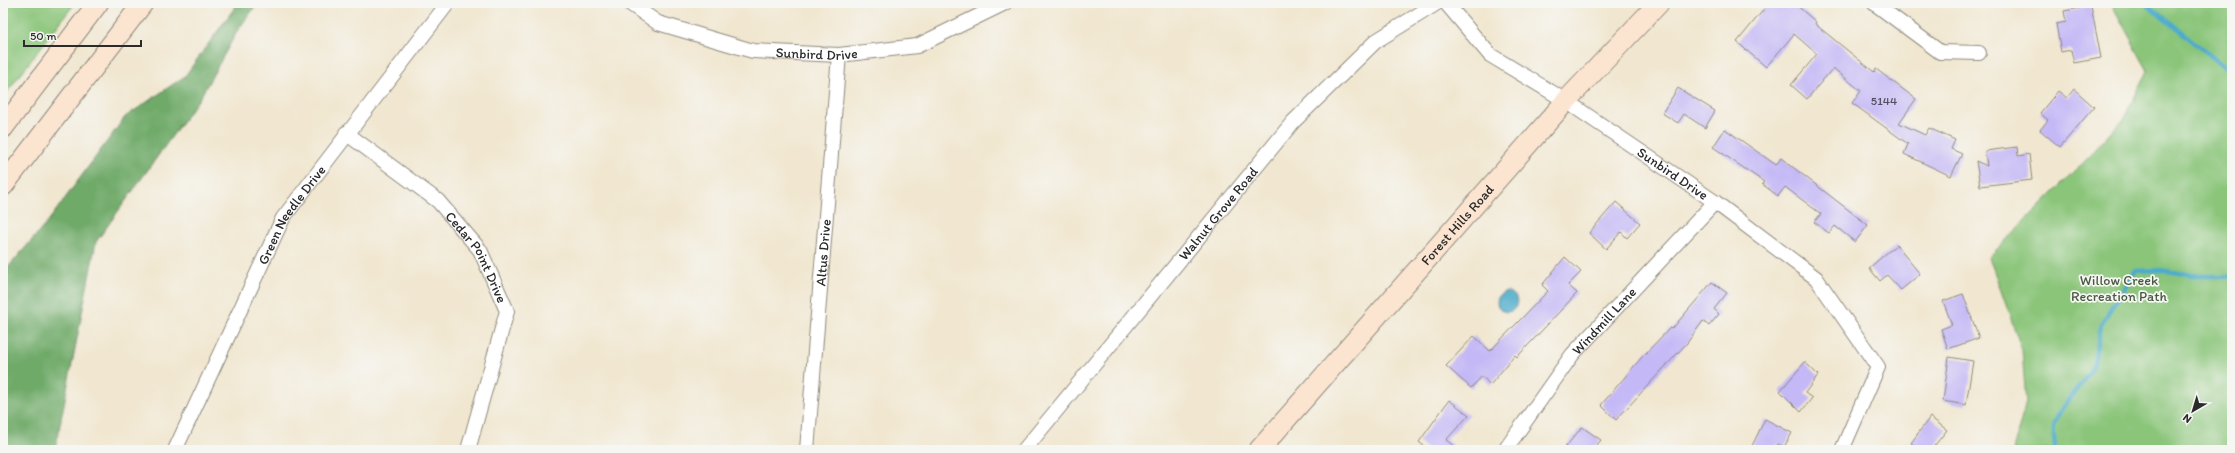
<svg xmlns="http://www.w3.org/2000/svg" width="2235" height="453" viewBox="0 0 2235 453" font-family="Itim,sans-serif">
  <style>
    .green { fill: #8ac579; stroke: #5a7852 }
    .forest { fill: #6faa69; stroke: #4d6a4a }
    .water { fill: #4babca; stroke: #3b6b7a }
    .lines { fill: none; stroke-linecap: round; stroke-linejoin: round }
    .stream { stroke: #4babca; stroke-width: 4.5 }
    .building { fill: #c4b8f6 }
    .street-casing { stroke: #8e897e; stroke-width: 16 }
    .secondary-casing { stroke: #8e897e; stroke-width: 22 }
    .street { stroke: #fff; stroke-width: 14 }
    .secondary { stroke: #fce5d0; stroke-width: 20 }
    .labels { text-anchor: middle; stroke-width: 3.5; stroke-linejoin: round; paint-order: stroke }
    .number-label { font-size: 12px; fill: #514e5e }
    .street-label { font-size: 14px; fill: #2b2b2b; stroke: #f6f6f2 }
    .park-label { font-size: 14px; fill: #485942; stroke: #f6f6f2 }
  </style>
  <rect width="100%" height="100%" fill="#f6f6f2"/>
  <filter id="ink" filterUnits="userSpaceOnUse"><feTurbulence type="fractalNoise" baseFrequency=".025" numOctaves="2"/><feDisplacementMap in="SourceGraphic" scale="8" xChannelSelector="R" yChannelSelector="G"/><feConvolveMatrix kernelMatrix="1 2 1 2 8 2 1 2 1" color-interpolation-filters="sRGB"/></filter>
  <filter id="wash" filterUnits="userSpaceOnUse"><feTurbulence type="fractalNoise" baseFrequency=".012" numOctaves="4" result="noise"/><feDisplacementMap in="SourceGraphic" scale="16" xChannelSelector="R" yChannelSelector="G"/><feGaussianBlur stdDeviation="0.9" result="paint"/><feColorMatrix in="noise" values="0 0 0 0 0 0 0 0 0 0 0 0 0 0 0 0 0 1.4 0 .05"/><feComposite in="paint" operator="in"/></filter>
  <g filter="url(#wash)">
    <rect width="100%" height="100%" fill="#f1e7d0"/>
    <!-- green -->
    <g class="green">
      <polygon points="3,3 75,3 3,97"/>
      <polygon points="2111,3 2232,3 2232,450 2013,450 2026,402 2022,350 1989,257 2086,160 2123,119 2148,71"/>
    </g>
    <!-- forest -->
    <polygon class="forest" points="238,3 258,3 238,30 201,96 96,242 55,450 3,450 3,273 46,224 125,117 185,76"/>
    <!-- water -->
    <circle class="water" cx="1507" cy="302" r="10"/>
    <g class="lines">
      <!-- stream -->
      <g class="stream">
        <polyline points="2146,3 2232,73"/>
        <path d="M2055,450C2055,443 2053,435 2054,428C2058,405 2081,388 2092,368C2097,357 2096,338 2101,325L2135,271L2160,270L2199,276H2232"/>
      </g>
    </g>
    <g id="blocks">
      <!-- building -->
      <g class="building">
        <polygon points="1769,3 1794,3 1816,22 1815,24 1874,72 1876,69 1916,99 1899,123 1925,135 1929,128 1955,140 1951,149 1962,154 1951,176 1904,154 1908,144 1852,103 1861,91 1833,68 1807,99 1791,85 1817,54 1794,34 1766,67 1737,42"/>
        <polygon points="2091,6 2101,58 2074,63 2071,50 2061,52 2056,24 2066,22 2064,11"/>
        <polygon points="1678,88 1715,111 1705,128 1684,114 1678,123 1662,113"/>
        <polygon points="2074,89 2094,107 2060,147 2040,130 2048,120 2040,113 2058,91 2067,98"/>
        <polygon points="1725,129 1776,165 1781,158 1868,225 1855,242 1835,226 1829,233 1814,222 1821,214 1785,187 1778,196 1762,184 1764,182 1713,147"/>
        <polygon points="2017,147 2018,156 2029,154 2032,180 1980,186 1976,161 1987,166 1985,151"/>
        <polygon points="1616,202 1640,223 1627,238 1621,232 1606,249 1589,233"/>
        <polygon points="1896,245 1920,274 1901,290 1887,275 1880,281 1869,268"/>
        <polygon points="1565,257 1581,272 1568,285 1577,293 1517,357 1515,355 1490,385 1482,376 1471,388 1446,366 1474,336 1490,351 1548,291 1542,285"/>
        <polygon points="1712,282 1727,293 1714,309 1719,314 1709,326 1703,321 1687,343 1616,420 1601,405 1642,357 1670,328 1672,329"/>
        <polygon points="1963,294 1979,338 1948,349 1941,329 1952,325 1943,301"/>
        <polygon points="1949,357 1973,361 1966,405 1943,401"/>
        <polygon points="1805,362 1818,375 1805,393 1812,398 1801,412 1780,391"/>
        <polygon points="1449,400 1469,415 1446,440 1459,450 1428,450 1419,442"/>
        <polygon points="1930,417 1947,430 1931,450 1910,450 1914,445 1911,443"/>
        <polygon points="1765,419 1792,433 1784,447 1778,444 1775,450 1750,450"/>
        <polygon points="1582,427 1601,440 1593,450 1563,450"/>
      </g>
    </g>
  </g>
  <g filter="url(#ink)">
    <use href="#blocks" fill-opacity="0" stroke="#8e897e" stroke-width="1"/>
    <g class="lines">
      <defs>
        <g id="street">
          <path id="s1" d="M629,3L658,23L753,51L839,55L917,46L1005,3"/>
          <path id="s2" d="M1446,3L1490,55L1566,101L1715,202L1816,278L1878,367L1842,450"/>
          <polyline points="1874,3 1940,52 1979,53"/>
          <path id="s3" d="M346,133L438,201L480,250L507,311L468,450"/>
          <path id="s4" d="M175,450L283,218L448,3"/>
          <path id="s5" d="M807,450L839,55"/>
          <path id="s6" d="M1024,450L1293,122L1376,41L1437,3"/>
          <path id="s7" d="M1505,450L1572,355L1715,202"/>
        </g>
        <g id="secondary">
          <polyline points="3,128 98,3"/>
          <polyline points="3,186 143,3"/>
          <path id="s8" d="M1259,450L1566,101L1659,3"/>
        </g>
      </defs>
      <!-- street casing -->
      <use href="#street" class="street-casing"/>
      <!-- secondary casing -->
      <use href="#secondary" class="secondary-casing"/>
      <!-- street -->
      <use href="#street" class="street"/>
      <!-- secondary -->
      <use href="#secondary" class="secondary"/>
    </g>
  </g>
  <g class="labels">
    <!-- number labels -->
    <g class="number-label">
      <text x="1884" y="105">5144</text>
    </g>
    <!-- street labels -->
    <g class="street-label">
      <text dy="5" stroke="none"><textPath href="#s1" startOffset="198">Sunbird Drive</textPath></text>
      <text dy="5" stroke="none"><textPath href="#s2" startOffset="286">Sunbird Drive</textPath></text>
      <text dy="5" stroke="none"><textPath href="#s6" startOffset="306">Walnut Grove Road</textPath></text>
      <text dy="5" stroke="none"><textPath href="#s4" startOffset="263">Green Needle Drive</textPath></text>
      <text dy="5" stroke="none"><textPath href="#s8" startOffset="300">Forest Hills Road</textPath></text>
      <text dy="5" stroke="none"><textPath href="#s5" startOffset="198">Altus Drive</textPath></text>
      <text dy="5" stroke="none"><textPath href="#s3" startOffset="183">Cedar Point Drive</textPath></text>
      <text dy="5" stroke="none"><textPath href="#s7" startOffset="163">Windmill Lane</textPath></text>
    </g>
    <!-- park labels -->
    <g class="park-label">
      <text x="2119" y="285">Willow Creek<tspan x="2119" dy="16">Recreation Path</tspan></text>
    </g>
  </g>
  <!-- margin -->
  <rect width="2235" height="453" fill="none" stroke="#f6f6f2" stroke-width="16"/>
  <!-- north arrow -->
  <g transform="translate(2193 411) rotate(218)" stroke="#f6f6f2" stroke-width="3" paint-order="stroke">
  <path d="M0-3L7 15L0 10L-7 15Z" fill="#2b2b2b"/>
  <text y="-6" font-size="11" font-weight="bold" text-anchor="middle" fill="#2b2b2b">N</text>
  </g>
  <!-- scale -->
  <path d="M24 40v6h117v-6" fill="none" stroke="#2b2b2b" stroke-width="2"/>
  <text x="30" y="40" font-size="12" fill="#2b2b2b" stroke="#f6f6f2" stroke-width="3" paint-order="stroke">50 m</text>
</svg>
